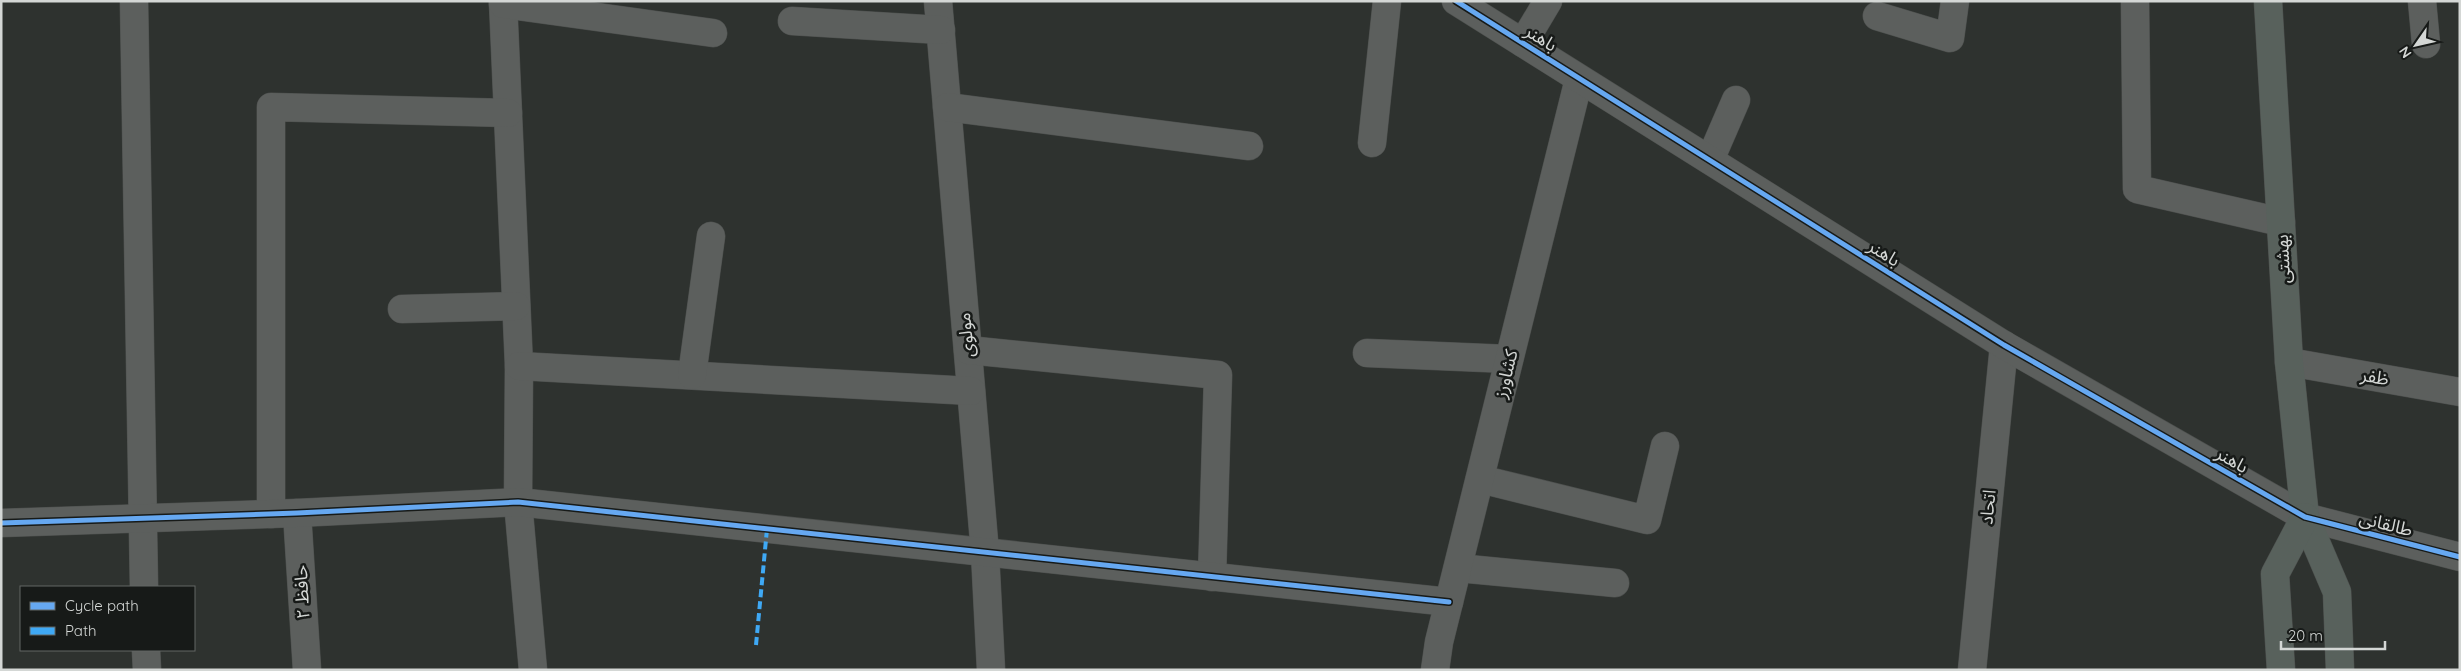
<svg xmlns="http://www.w3.org/2000/svg" width="2461" height="671" viewBox="0 0 2461 671" font-family="Quicksand,'Noto Sans Arabic',sans-serif">
  <style>
    .lines { fill: none; stroke-linecap: round; stroke-linejoin: round }
    .minor-casing { stroke: #4c4f4d; stroke-width: 29 }
    .tertiary-casing { stroke: #4c4f4d; stroke-width: 29 }
    .secondary-casing { stroke: #4c4f4d; stroke-width: 29 }
    .minor { stroke: #5c5f5d; stroke-width: 28 }
    .tertiary { stroke: #5c5f5d; stroke-width: 28 }
    .secondary { stroke: #58615c; stroke-width: 28 }
    .quiet { stroke: #3fa9f5; stroke-width: 4; stroke-dasharray: 8 4; stroke-linecap: butt }
    .cycleway-casing { stroke: #171a18; stroke-width: 8 }
    .cycleway { stroke: #66a8f1; stroke-width: 5 }
    .labels { text-anchor: middle; stroke-width: 5; stroke-linejoin: round; paint-order: stroke }
    .street-label { font-size: 18px; fill: #d4d7d5; stroke: #171a18 }
  </style>
  <rect width="100%" height="100%" fill="#2e322f"/>
  <g class="lines">
    <defs>
      <g id="minor">
        <polyline points="134,1 144,587"/>
        <polyline points="503,1 519,366 518,502 533,670"/>
        <polyline points="938,1 985,553 991,670"/>
        <polyline points="2135,1 2137,189 2281,222"/>
        <polyline points="2422,1 2426,44"/>
        <polyline points="503,4 713,33"/>
        <polyline points="1877,16 1950,38 1955,1"/>
        <polyline points="792,21 941,30"/>
        <polyline points="1523,43 1548,1"/>
        <polyline points="947,107 1249,146"/>
        <polyline points="1372,143 1387,1"/>
        <polyline points="1710,160 1736,100"/>
        <polyline points="402,309 516,306"/>
        <polyline points="968,350 1218,375 1212,577"/>
        <polyline points="1367,353 1509,359"/>
        <polyline points="2289,362 2460,392"/>
        <polyline points="519,366 971,391"/>
        <polyline points="692,375 711,236"/>
        <polyline points="1480,479 1647,520 1665,446"/>
        <polyline points="297,513 307,670"/>
        <polyline points="271,514 271,107 508,113"/>
        <polyline points="1,523 297,513 518,502 1449,602"/>
        <polyline points="1458,568 1615,583"/>
        <polyline points="146,650 147,670"/>
        <polyline points="1435,670 1439,642 1579,79"/>
        <polyline points="1972,670 2004,345"/>
      </g>
      <polyline id="tertiary" points="1456,1 2004,345 2305,517 2460,557"/>
      <g id="secondary">
        <polyline points="2268,1 2289,362 2305,517 2337,592 2340,670"/>
        <polyline points="2281,670 2275,574 2305,517"/>
      </g>
    </defs>
    <!-- minor casing -->
    <use href="#minor" class="minor-casing"/>
    <!-- tertiary casing -->
    <use href="#tertiary" class="tertiary-casing"/>
    <!-- secondary casing -->
    <use href="#secondary" class="secondary-casing"/>
    <!-- minor -->
    <use href="#minor" class="minor"/>
    <!-- tertiary -->
    <use href="#tertiary" class="tertiary"/>
    <!-- secondary -->
    <use href="#secondary" class="secondary"/>
    <!-- quiet -->
    <polyline class="quiet" points="756,645 767,529"/>
    <defs>
      <g id="cycleway">
        <polyline points="1456,1 2004,345 2305,517 2460,557"/>
        <polyline points="1,523 297,513 518,502 1449,602"/>
      </g>
    </defs>
    <!-- cycleway casing -->
    <use href="#cycleway" class="cycleway-casing"/>
    <!-- cycleway -->
    <use href="#cycleway" class="cycleway"/>
  </g>
  <g class="labels">
    <!-- street labels -->
    <g class="street-label">
      <text transform="translate(1541 38) rotate(32)" y="6">باهنر</text>
      <text transform="translate(1884 253) rotate(32)" y="6">باهنر</text>
      <text transform="translate(2283 259) rotate(-93)" y="6">بهشتی</text>
      <text transform="translate(966 335) rotate(-95)" y="6">مولوی</text>
      <text transform="translate(1506 374) rotate(-76)" y="6">کشاورز</text>
      <text transform="translate(2375 377) rotate(10)" y="6">ظفر</text>
      <text transform="translate(2232 460) rotate(30)" y="6">باهنر</text>
      <text transform="translate(1988 507) rotate(-84)" y="6">اتحاد</text>
      <text transform="translate(2386 524) rotate(14)" y="6">طالقانی</text>
      <text transform="translate(302 592) rotate(-93)" y="6">حافظ ۲</text>
    </g>
  </g>
  <!-- border -->
  <rect width="2461" height="671" fill="none" stroke="#d4d7d5" stroke-width="5"/>
  <!-- legend -->
  <rect x="20" y="586" width="175" height="65" fill="#171a18" stroke="#636664"/>
  <rect x="30" y="602" width="25" height="8" fill="#66a8f1" stroke="#636664"/>
  <text x="65" y="611" font-size="15" fill="#d4d7d5">Cycle path</text>
  <rect x="30" y="627" width="25" height="8" fill="#3fa9f5" stroke="#636664"/>
  <text x="65" y="636" font-size="15" fill="#d4d7d5">Path</text>
  <!-- north arrow -->
  <g transform="translate(2416 45) rotate(236)" stroke="#171a18" stroke-width="4" paint-order="stroke">
  <path d="M0-4L9 19L0 12L-9 19Z" fill="#d4d7d5"/>
  <text y="-8" font-size="14" font-weight="bold" text-anchor="middle" fill="#d4d7d5">N</text>
  </g>
  <!-- scale -->
  <path d="M2281 641v8h104v-8" fill="none" stroke="#d4d7d5" stroke-width="2.5"/>
  <text x="2288" y="641" font-size="15" fill="#d4d7d5" stroke="#171a18" stroke-width="4" paint-order="stroke">20 m</text>
</svg>
